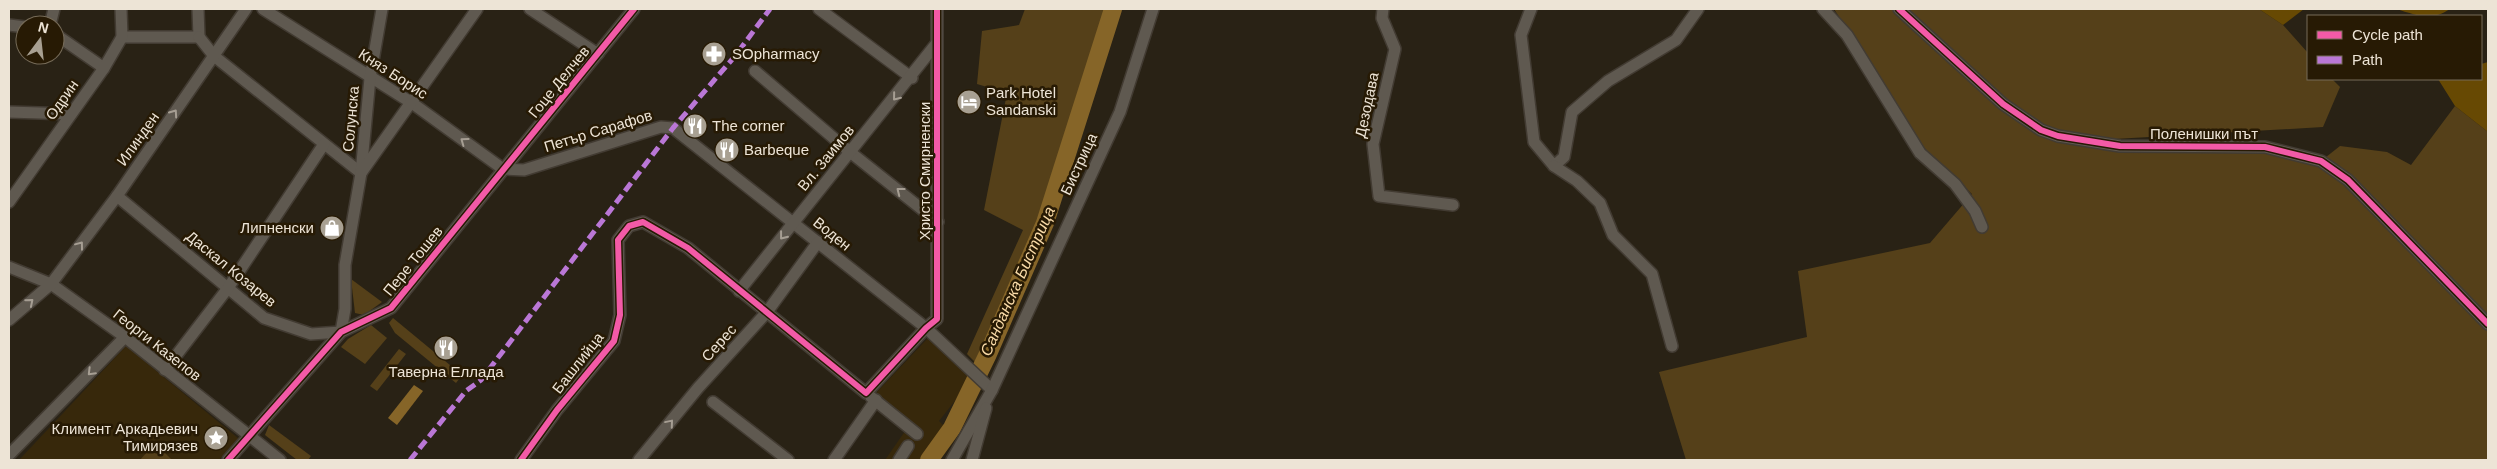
<svg xmlns="http://www.w3.org/2000/svg" width="2497" height="469" viewBox="0 0 2497 469" font-family="Helvetica,sans-serif">
  <style>
    .built { fill: #37280b }
    .green { fill: #554019 }
    .forest { fill: #674903 }
    .water { fill: #866528 }
    .lines { fill: none; stroke-linecap: round; stroke-linejoin: round }
    .river { stroke: #866528; stroke-width: 18 }
    .minor-casing { stroke: #423b32; stroke-width: 14 }
    .minor { stroke: #5f5950; stroke-width: 11 }
    .quiet { stroke: #ba77d6; stroke-width: 5; stroke-dasharray: 10 5; stroke-linecap: butt }
    .cycleway-casing { stroke: #271a04; stroke-width: 9 }
    .cycleway { stroke: #f35aa7; stroke-width: 6 }
    .oneway { stroke: #a69e93 }
    .labels { text-anchor: middle; stroke-width: 5; stroke-linejoin: round; paint-order: stroke }
    .poi-label { font-size: 15px; fill: #ede4d6; stroke: #271a04; text-anchor: start }
    .street-label { font-size: 15px; fill: #ede4d6; stroke: #271a04 }
    .water-label { font-size: 16px; font-style: italic; fill: #fadba8; stroke: #271a04 }
  </style>
  <rect width="100%" height="100%" fill="#292215"/>
  <!-- built -->
  <g class="built">
    <polygon points="928,338 972,379 939,421 947,429 924,460 885,460 910,424 875,394"/>
    <polygon points="126,346 239,439 219,460 19,460"/>
  </g>
  <!-- green -->
  <g class="green">
    <polygon points="1025,9 1108,9 1035,234 978,365 967,354 1023,230 984,210 1007,93 977,84 982,31 1019,25"/>
    <polygon points="1834,9 2259,9 2283,25 2308,53 2308,79 2332,79 2340,87 2323,127 2097,140 2265,147 2321,161 2340,146 2387,152 2411,165 2455,106 2488,132 2488,460 1686,460 1659,372 1807,337 1798,271 1930,243 1972,194 1925,150"/>
    <polygon points="351,279 382,302 364,315 355,313"/>
    <polygon points="393,318 462,375 456,383 395,333 389,323"/>
    <polygon points="371,325 387,338 365,364 341,347 348,339"/>
    <polygon points="399,349 406,354 377,391 370,386"/>
    <polygon points="269,425 311,456 308,460 297,460 265,435"/>
    <polygon points="155,443 172,460 140,460"/>
  </g>
  <!-- forest -->
  <g class="forest">
    <polygon points="2259,9 2304,9 2283,25"/>
    <path d="M2396,9H2450C2430,22 2417,15 2396,9Z"/>
    <polygon points="2488,62 2488,132 2455,106 2438,79 2481,79 2481,64"/>
  </g>
  <!-- water -->
  <polygon class="water" points="414,385 423,391 397,425 388,418"/>
  <g class="lines">
    <!-- river -->
    <polyline class="river" points="929,460 952,428 988,354 1045,223 1113,9"/>
    <defs>
      <g id="minor">
        <polyline points="198,9 199,37"/>
        <polyline points="263,9 412,103 503,169"/>
        <polyline points="530,9 598,54"/>
        <polyline points="819,9 912,78"/>
        <polyline points="1383,9 1382,18 1395,49 1373,144 1379,196 1453,205"/>
        <polyline points="1531,9 1521,35 1534,142 1554,166 1564,157 1572,112 1608,81 1676,40 1698,9"/>
        <polyline points="1823,9 1847,35 1920,153 1955,184 1975,211 1982,227"/>
        <polyline points="1899,9 2003,104 2041,130 2058,136 2120,146 2265,147 2321,161 2348,180 2488,324"/>
        <polyline points="9,25 25,27"/>
        <polyline points="50,25 54,9"/>
        <polyline points="55,34 104,68"/>
        <polyline points="122,37 199,37"/>
        <polyline points="199,37 214,56 361,173"/>
        <polyline points="755,71 850,152 938,222"/>
        <polyline points="9,112 71,114"/>
        <polyline points="1554,166 1577,181 1600,203 1613,235 1652,274 1672,346"/>
        <polyline points="503,169 524,170 661,127 673,128 926,328 992,390"/>
        <polyline points="361,173 370,78 382,9"/>
        <polyline points="117,196 264,318 311,334 341,332"/>
        <polyline points="9,202 104,68 122,37 121,9"/>
        <polyline points="9,267 51,284 125,337 280,460"/>
        <polyline points="739,291 936,44"/>
        <polyline points="9,320 51,284 117,196 246,9"/>
        <polyline points="341,332 345,309 345,265 361,173 477,9"/>
        <polyline points="165,370 228,288 324,144"/>
        <polyline points="871,397 917,434"/>
        <polyline points="713,402 788,460"/>
        <polyline points="9,455 125,337"/>
        <polyline points="228,460 341,332 391,308 634,9"/>
        <polyline points="521,460 557,410 614,341 620,315 618,240 629,226 643,222 688,248 866,393 926,328 937,319 937,9"/>
        <polyline points="639,460 698,388 767,312 818,242"/>
        <polyline points="834,460 876,400"/>
        <polyline points="899,460 908,446"/>
        <polyline points="952,460 992,390 1120,112 1153,9"/>
        <polyline points="972,460 986,408"/>
      </g>
    </defs>
    <!-- minor casing -->
    <use href="#minor" class="minor-casing"/>
    <!-- minor -->
    <use href="#minor" class="minor"/>
    <!-- quiet -->
    <polyline class="quiet" points="410,460 466,391 481,380 673,128 735,56 770,9"/>
    <defs>
      <g id="cycleway">
        <polyline points="1899,9 2003,104 2041,130 2058,136 2120,146 2265,147 2321,161 2348,180 2488,324"/>
        <polyline points="228,460 341,332 391,308 634,9"/>
        <polyline points="521,460 557,410 614,341 620,315 618,240 629,226 643,222 688,248 866,393 926,328 937,319 937,9"/>
      </g>
    </defs>
    <!-- cycleway casing -->
    <use href="#cycleway" class="cycleway-casing"/>
    <!-- cycleway -->
    <use href="#cycleway" class="cycleway"/>
  </g>
  <!-- one-way arrows -->
  <defs><path id="oneway-chevron" d="M-2-3.5L2.5 0L-2 3.5" fill="none" stroke-width="1.6" stroke-linecap="round" stroke-linejoin="round" transform="scale(1.25)"/></defs>
  <g class="oneway">
    <use href="#oneway-chevron" transform="translate(896 97) rotate(129)"/>
    <use href="#oneway-chevron" transform="translate(174 113) rotate(-55)"/>
    <use href="#oneway-chevron" transform="translate(464 141) rotate(-144)"/>
    <use href="#oneway-chevron" transform="translate(900 191) rotate(-142)"/>
    <use href="#oneway-chevron" transform="translate(783 236) rotate(128)"/>
    <use href="#oneway-chevron" transform="translate(80 245) rotate(-53)"/>
    <use href="#oneway-chevron" transform="translate(30 302) rotate(-40)"/>
    <use href="#oneway-chevron" transform="translate(91 372) rotate(135)"/>
    <use href="#oneway-chevron" transform="translate(670 423) rotate(-50)"/>
  </g>
  <!-- icons -->
  <defs>
    <symbol id="pharmacy-disc" viewBox="-11 -11 22 22"><circle r="9.5" fill="#a8a092" stroke="#271a04"/><path d="M-2-6h4v4h4v4h-4v4h-4v-4h-4v-4h4Z" fill="#fff"/></symbol>
    <symbol id="hotel-disc" viewBox="-11 -11 22 22"><circle r="9.5" fill="#a8a092" stroke="#271a04"/><path d="M-6-4.5h1.5V1H6V5H4.5V3h-9V5H-6ZM-4 0a1.8 1.8 0 1 1 3.6 0ZM.5 0V-2.5h3Q6-2.5 6 0Z" fill="#fff"/></symbol>
    <symbol id="restaurant-disc" viewBox="-11 -11 22 22"><circle r="9.5" fill="#a8a092" stroke="#271a04"/><path d="M-5-6h1v4h1v-4h1v4h1v-4h1v5L-1.5 .5V6h-2V.5L-5-1ZM5-6V6H3V1.5H1.5Q1.5-4 5-6Z" fill="#fff"/></symbol>
    <symbol id="shop-disc" viewBox="-11 -11 22 22"><circle r="9.5" fill="#a8a092" stroke="#271a04"/><path d="M-5-2.5h2.3a2.7 3.5 0 0 1 5.4 0H5L5.5 6h-11ZM-1.5-2.5h3a1.5 2.3 0 0 0-3 0Z" fill="#fff"/></symbol>
    <symbol id="sight-disc" viewBox="-11 -11 22 22"><circle r="9.5" fill="#a8a092" stroke="#271a04"/><path d="M0-6L1.8-2.2L6-1.7L2.9 1.2L3.7 5.4L0 3.3L-3.7 5.4L-2.9 1.2L-6-1.7L-1.8-2.2Z" fill="#fff"/></symbol>
  </defs>
  <g fill-rule="evenodd">
    <use href="#pharmacy-disc" x="700" y="40" width="28" height="28"/>
    <use href="#hotel-disc" x="955" y="88" width="28" height="28"/>
    <use href="#restaurant-disc" x="681" y="112" width="28" height="28"/>
    <use href="#restaurant-disc" x="713" y="136" width="28" height="28"/>
    <use href="#shop-disc" x="318" y="214" width="28" height="28"/>
    <use href="#restaurant-disc" x="432" y="334" width="28" height="28"/>
    <use href="#sight-disc" x="202" y="424" width="28" height="28"/>
  </g>
  <g class="labels">
    <!-- poi labels -->
    <g class="poi-label">
      <text x="732" y="59">SOpharmacy</text>
      <text x="986" y="98">Park Hotel<tspan x="986" dy="17">Sandanski</tspan></text>
      <text x="712" y="131">The corner</text>
      <text x="744" y="155">Barbeque</text>
      <text x="314" y="233" text-anchor="end">Липненски</text>
      <text x="446" y="377" text-anchor="middle">Таверна Еллада</text>
      <text x="198" y="434" text-anchor="end">Климент Аркадьевич<tspan x="198" dy="17">Тимирязев</tspan></text>
    </g>
    <!-- street labels -->
    <g class="street-label">
      <text transform="translate(393 74) rotate(33)" y="5">Княз Борис</text>
      <text transform="translate(559 82) rotate(-51)" y="5">Гоце Делчев</text>
      <text transform="translate(62 100) rotate(-55)" y="5">Одрин</text>
      <text transform="translate(1367 105) rotate(-78)" y="5">Дезодава</text>
      <text transform="translate(351 119) rotate(-85)" y="5">Солунска</text>
      <text transform="translate(598 131) rotate(-17)" y="5">Петър Сарафов</text>
      <text x="2204" y="139">Поленишки път</text>
      <text transform="translate(138 139) rotate(-55)" y="5">Илинден</text>
      <text transform="translate(826 158) rotate(-51)" y="5">Вл. Заимов</text>
      <text transform="translate(1079 164) rotate(-65)" y="5">Бистрица</text>
      <text transform="translate(925 171) rotate(-90)" y="5">Христо Смирненски</text>
      <text transform="translate(832 234) rotate(39)" y="5">Воден</text>
      <text transform="translate(413 261) rotate(-51)" y="5">Пере Тошев</text>
      <text transform="translate(231 269) rotate(39)" y="5">Даскал Козарев</text>
      <text transform="translate(719 343) rotate(-48)" y="5">Серес</text>
      <text transform="translate(157 345) rotate(38)" y="5">Георги Казепов</text>
      <text transform="translate(578 363) rotate(-52)" y="5">Башлийца</text>
    </g>
    <!-- water labels -->
    <g class="water-label">
      <text transform="translate(1017 281) rotate(-66)" y="6">Санданска Бистрица</text>
    </g>
  </g>
  <!-- border -->
  <rect width="2497" height="469" fill="none" stroke="#ede4d6" stroke-width="20"/>
  <!-- legend -->
  <rect x="2307" y="15" width="175" height="65" fill="#271a04" stroke="#766b58"/>
  <rect x="2317" y="31" width="25" height="8" fill="#f35aa7" stroke="#766b58"/>
  <text x="2352" y="40" font-size="15" fill="#ede4d6">Cycle path</text>
  <rect x="2317" y="56" width="25" height="8" fill="#ba77d6" stroke="#766b58"/>
  <text x="2352" y="65" font-size="15" fill="#ede4d6">Path</text>
  <!-- north arrow -->
  <g transform="translate(40 40) rotate(15)"><circle r="24" fill="#271a04" stroke="#766b58"/>
  <path d="M0-4L9 19L0 12L-9 19Z" fill="#a8a092"/>
  <text y="-8" font-size="14" font-weight="bold" text-anchor="middle" fill="#ede4d6">N</text>
  </g>
</svg>
